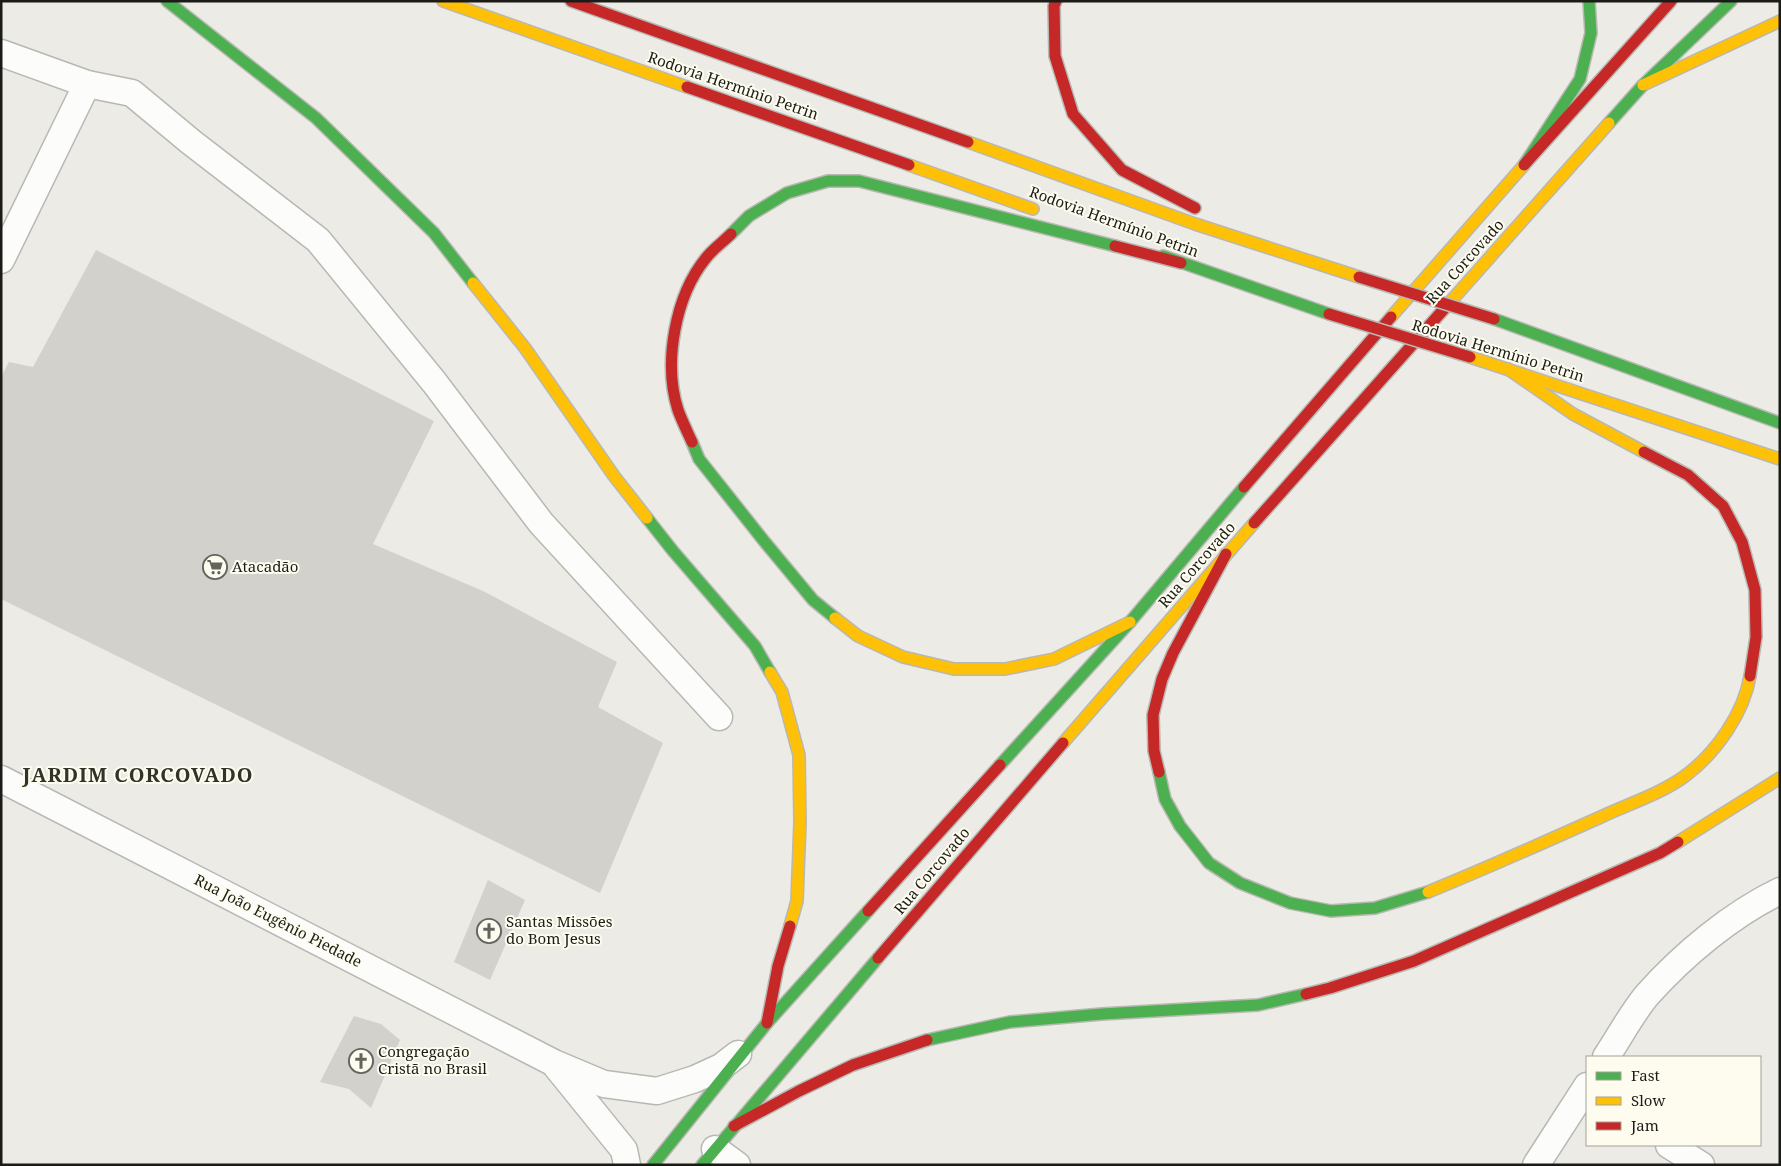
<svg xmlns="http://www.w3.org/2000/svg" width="1781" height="1166" viewBox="0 0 1781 1166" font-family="'Noto Serif',serif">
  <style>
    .building { fill: #d2d1cc }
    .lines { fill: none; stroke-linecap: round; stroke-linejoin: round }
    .street-casing { stroke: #b8b8b3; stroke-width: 29 }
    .fast-casing { stroke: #b8b8b3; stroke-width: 14 }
    .slow-casing { stroke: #b8b8b3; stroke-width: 14 }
    .jam-casing { stroke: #b8b8b3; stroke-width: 14 }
    .street { stroke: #fcfcfb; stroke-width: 26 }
    .fast { stroke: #4caf50; stroke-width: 11 }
    .slow { stroke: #ffc107; stroke-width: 11 }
    .jam { stroke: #c62828; stroke-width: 11 }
    .jam-bridge-casing { stroke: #b8b8b3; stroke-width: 14; stroke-linecap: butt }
    .jam-bridge { stroke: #c62828; stroke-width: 11 }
    .labels { text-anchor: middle; stroke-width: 4; stroke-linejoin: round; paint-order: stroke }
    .street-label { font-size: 15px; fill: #1b1b17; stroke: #fdfcef }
    .poi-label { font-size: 15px; fill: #1b1b17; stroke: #fdfcef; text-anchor: start }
    .district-label { font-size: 20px; font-weight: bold; letter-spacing: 1px; fill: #333329; stroke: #fdfcef }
  </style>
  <rect width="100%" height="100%" fill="#ecebe5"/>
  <!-- building -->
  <g class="building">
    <polygon points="96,250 434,421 373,544 483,591 617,662 598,707 663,743 600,893 1,599 1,377 9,362 33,367"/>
    <polygon points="488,880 525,900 490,980 454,962"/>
    <polygon points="354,1016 381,1024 400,1040 371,1108 349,1089 320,1082"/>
  </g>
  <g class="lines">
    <defs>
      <g id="street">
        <polyline points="1,53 87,84 132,93 191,142 318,240 434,382 541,523 719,717"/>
        <polyline points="1,260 87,84"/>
        <polyline points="1,779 554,1063 604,1084 657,1091 695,1079 721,1067 738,1054"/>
        <path d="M1606,1057C1619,1038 1633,1011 1648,994C1684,954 1732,914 1780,891"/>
        <polyline points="556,1066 624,1150 627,1165"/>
        <polyline points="1669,1145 1701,1165"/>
        <polyline points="715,1149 737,1165"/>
        <polyline points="1536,1165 1587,1086"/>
      </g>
      <g id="fast">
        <polyline points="167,1 316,118 434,233 473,283"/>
        <polyline points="1609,123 1643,85 1731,1"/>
        <polyline points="1524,165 1580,79 1591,33 1589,1"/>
        <polyline points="731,234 749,216 787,193 828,181 859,181 1115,246"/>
        <polyline points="1163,256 1329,314"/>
        <polyline points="1494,319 1780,423"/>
        <polyline points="692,442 699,459 764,541 813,600 835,618"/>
        <polyline points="647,518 673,551 755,646 770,672"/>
        <polyline points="1000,765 1130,622 1244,487"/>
        <polyline points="1159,772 1165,799 1180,826 1209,863 1240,883 1290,903 1331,911 1375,908 1428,892"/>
        <polyline points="927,1040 1010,1022 1102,1014 1258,1005 1306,994"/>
        <polyline points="653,1165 767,1023 868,911"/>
        <polyline points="702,1165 878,958"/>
      </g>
      <g id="slow">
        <polyline points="443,1 687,87"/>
        <polyline points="1643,85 1780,21"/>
        <polyline points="968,142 1195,224 1359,277"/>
        <polyline points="909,165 1033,209"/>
        <polyline points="473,283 525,348 614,476 647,518"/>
        <polyline points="1444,309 1609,123"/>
        <polyline points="1391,317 1524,165"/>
        <polyline points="1470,357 1780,459"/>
        <polyline points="1508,369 1573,414 1644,452"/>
        <polyline points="835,618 858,636 903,657 954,669 1005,669 1054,659 1130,622"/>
        <polyline points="770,672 782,692 799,755 800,822 797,901 790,926"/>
        <polyline points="1063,743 1254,523"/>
        <polyline points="1678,842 1780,778"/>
        <path d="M1428,892C1487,868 1545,842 1603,816C1629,804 1662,793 1685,776C1716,753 1744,713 1750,676"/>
      </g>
      <g id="jam">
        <polyline points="571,1 968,142"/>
        <polyline points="1056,1 1054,6 1055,56 1073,114 1122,170 1195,208"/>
        <polyline points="687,87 909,165"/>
        <polyline points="1524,165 1671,1"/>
        <polyline points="1115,246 1181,263"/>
        <path d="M692,442C687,431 682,421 678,410C663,363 675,296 706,258C713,249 723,242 731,234"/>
        <polyline points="1644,452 1688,475 1723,506 1742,542 1755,590 1756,637 1750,676"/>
        <polyline points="1244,487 1391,317"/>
        <polyline points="1254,523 1444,309"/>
        <polyline points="1159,772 1154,751 1153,715 1162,679 1173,653 1226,554"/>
        <polyline points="868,911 1000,765"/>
        <polyline points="878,958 1063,743"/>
        <polyline points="1306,994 1330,988 1414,961 1660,853 1678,842"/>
        <polyline points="767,1023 778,966 790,926"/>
        <polyline points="734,1126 799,1091 853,1065 927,1040"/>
      </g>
    </defs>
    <!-- street casing -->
    <use href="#street" class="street-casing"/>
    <!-- fast casing -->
    <use href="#fast" class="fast-casing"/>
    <!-- slow casing -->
    <use href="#slow" class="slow-casing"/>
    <!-- jam casing -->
    <use href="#jam" class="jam-casing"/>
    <!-- street -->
    <use href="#street" class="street"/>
    <!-- fast -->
    <use href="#fast" class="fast"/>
    <!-- slow -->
    <use href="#slow" class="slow"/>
    <!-- jam -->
    <use href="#jam" class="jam"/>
    <defs>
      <g id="jam-bridge">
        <polyline points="1359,277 1494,319"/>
        <polyline points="1329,314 1470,357"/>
      </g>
    </defs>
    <!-- jam-bridge casing -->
    <use href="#jam-bridge" class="jam-bridge-casing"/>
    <!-- jam-bridge -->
    <use href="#jam-bridge" class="jam-bridge"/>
  </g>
  <!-- icons -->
  <defs>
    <symbol id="supermarket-ring" viewBox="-11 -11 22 22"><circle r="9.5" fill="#fdfcef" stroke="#64645f" stroke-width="1.5"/><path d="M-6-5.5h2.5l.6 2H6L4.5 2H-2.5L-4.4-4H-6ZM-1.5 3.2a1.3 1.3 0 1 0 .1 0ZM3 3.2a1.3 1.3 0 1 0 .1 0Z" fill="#64645f"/></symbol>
    <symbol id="church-ring" viewBox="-11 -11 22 22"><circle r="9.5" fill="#fdfcef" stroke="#64645f" stroke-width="1.5"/><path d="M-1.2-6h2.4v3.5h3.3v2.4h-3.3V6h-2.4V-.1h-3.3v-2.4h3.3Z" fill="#64645f"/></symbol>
  </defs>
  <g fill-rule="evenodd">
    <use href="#supermarket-ring" x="201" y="553" width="28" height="28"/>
    <use href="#church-ring" x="475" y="917" width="28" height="28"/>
    <use href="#church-ring" x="347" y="1047" width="28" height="28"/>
  </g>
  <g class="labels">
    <!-- street labels -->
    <g class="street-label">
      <text transform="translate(733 86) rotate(19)" y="5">Rodovia Hermínio Petrin</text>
      <text transform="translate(1114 222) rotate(20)" y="5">Rodovia Hermínio Petrin</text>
      <text transform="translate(1465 262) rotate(-48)" y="5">Rua Corcovado</text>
      <text transform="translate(1498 351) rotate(17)" y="5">Rodovia Hermínio Petrin</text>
      <text transform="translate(1197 565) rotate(-49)" y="5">Rua Corcovado</text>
      <text transform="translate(932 871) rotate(-50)" y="5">Rua Corcovado</text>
      <text transform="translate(278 921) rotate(27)" y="5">Rua João Eugênio Piedade</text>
    </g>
    <!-- poi labels -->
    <g class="poi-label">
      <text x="232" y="572">Atacadão</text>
      <text x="506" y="927">Santas Missões<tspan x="506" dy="17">do Bom Jesus</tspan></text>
      <text x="378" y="1057">Congregação<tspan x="378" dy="17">Cristã no Brasil</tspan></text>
    </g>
    <!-- district labels -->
    <g class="district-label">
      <text x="138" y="782">JARDIM CORCOVADO</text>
    </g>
  </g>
  <!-- border -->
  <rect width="1781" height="1166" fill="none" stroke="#1b1b17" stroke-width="5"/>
  <!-- legend -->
  <rect x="1586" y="1056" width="175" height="90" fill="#fdfcef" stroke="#a3a299"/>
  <rect x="1596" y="1072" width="25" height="8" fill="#4caf50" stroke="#a3a299"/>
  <text x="1631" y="1081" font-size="15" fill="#1b1b17">Fast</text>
  <rect x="1596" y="1097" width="25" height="8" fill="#ffc107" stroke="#a3a299"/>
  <text x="1631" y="1106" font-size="15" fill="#1b1b17">Slow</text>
  <rect x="1596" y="1122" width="25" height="8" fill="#c62828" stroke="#a3a299"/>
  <text x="1631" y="1131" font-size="15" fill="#1b1b17">Jam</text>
</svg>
